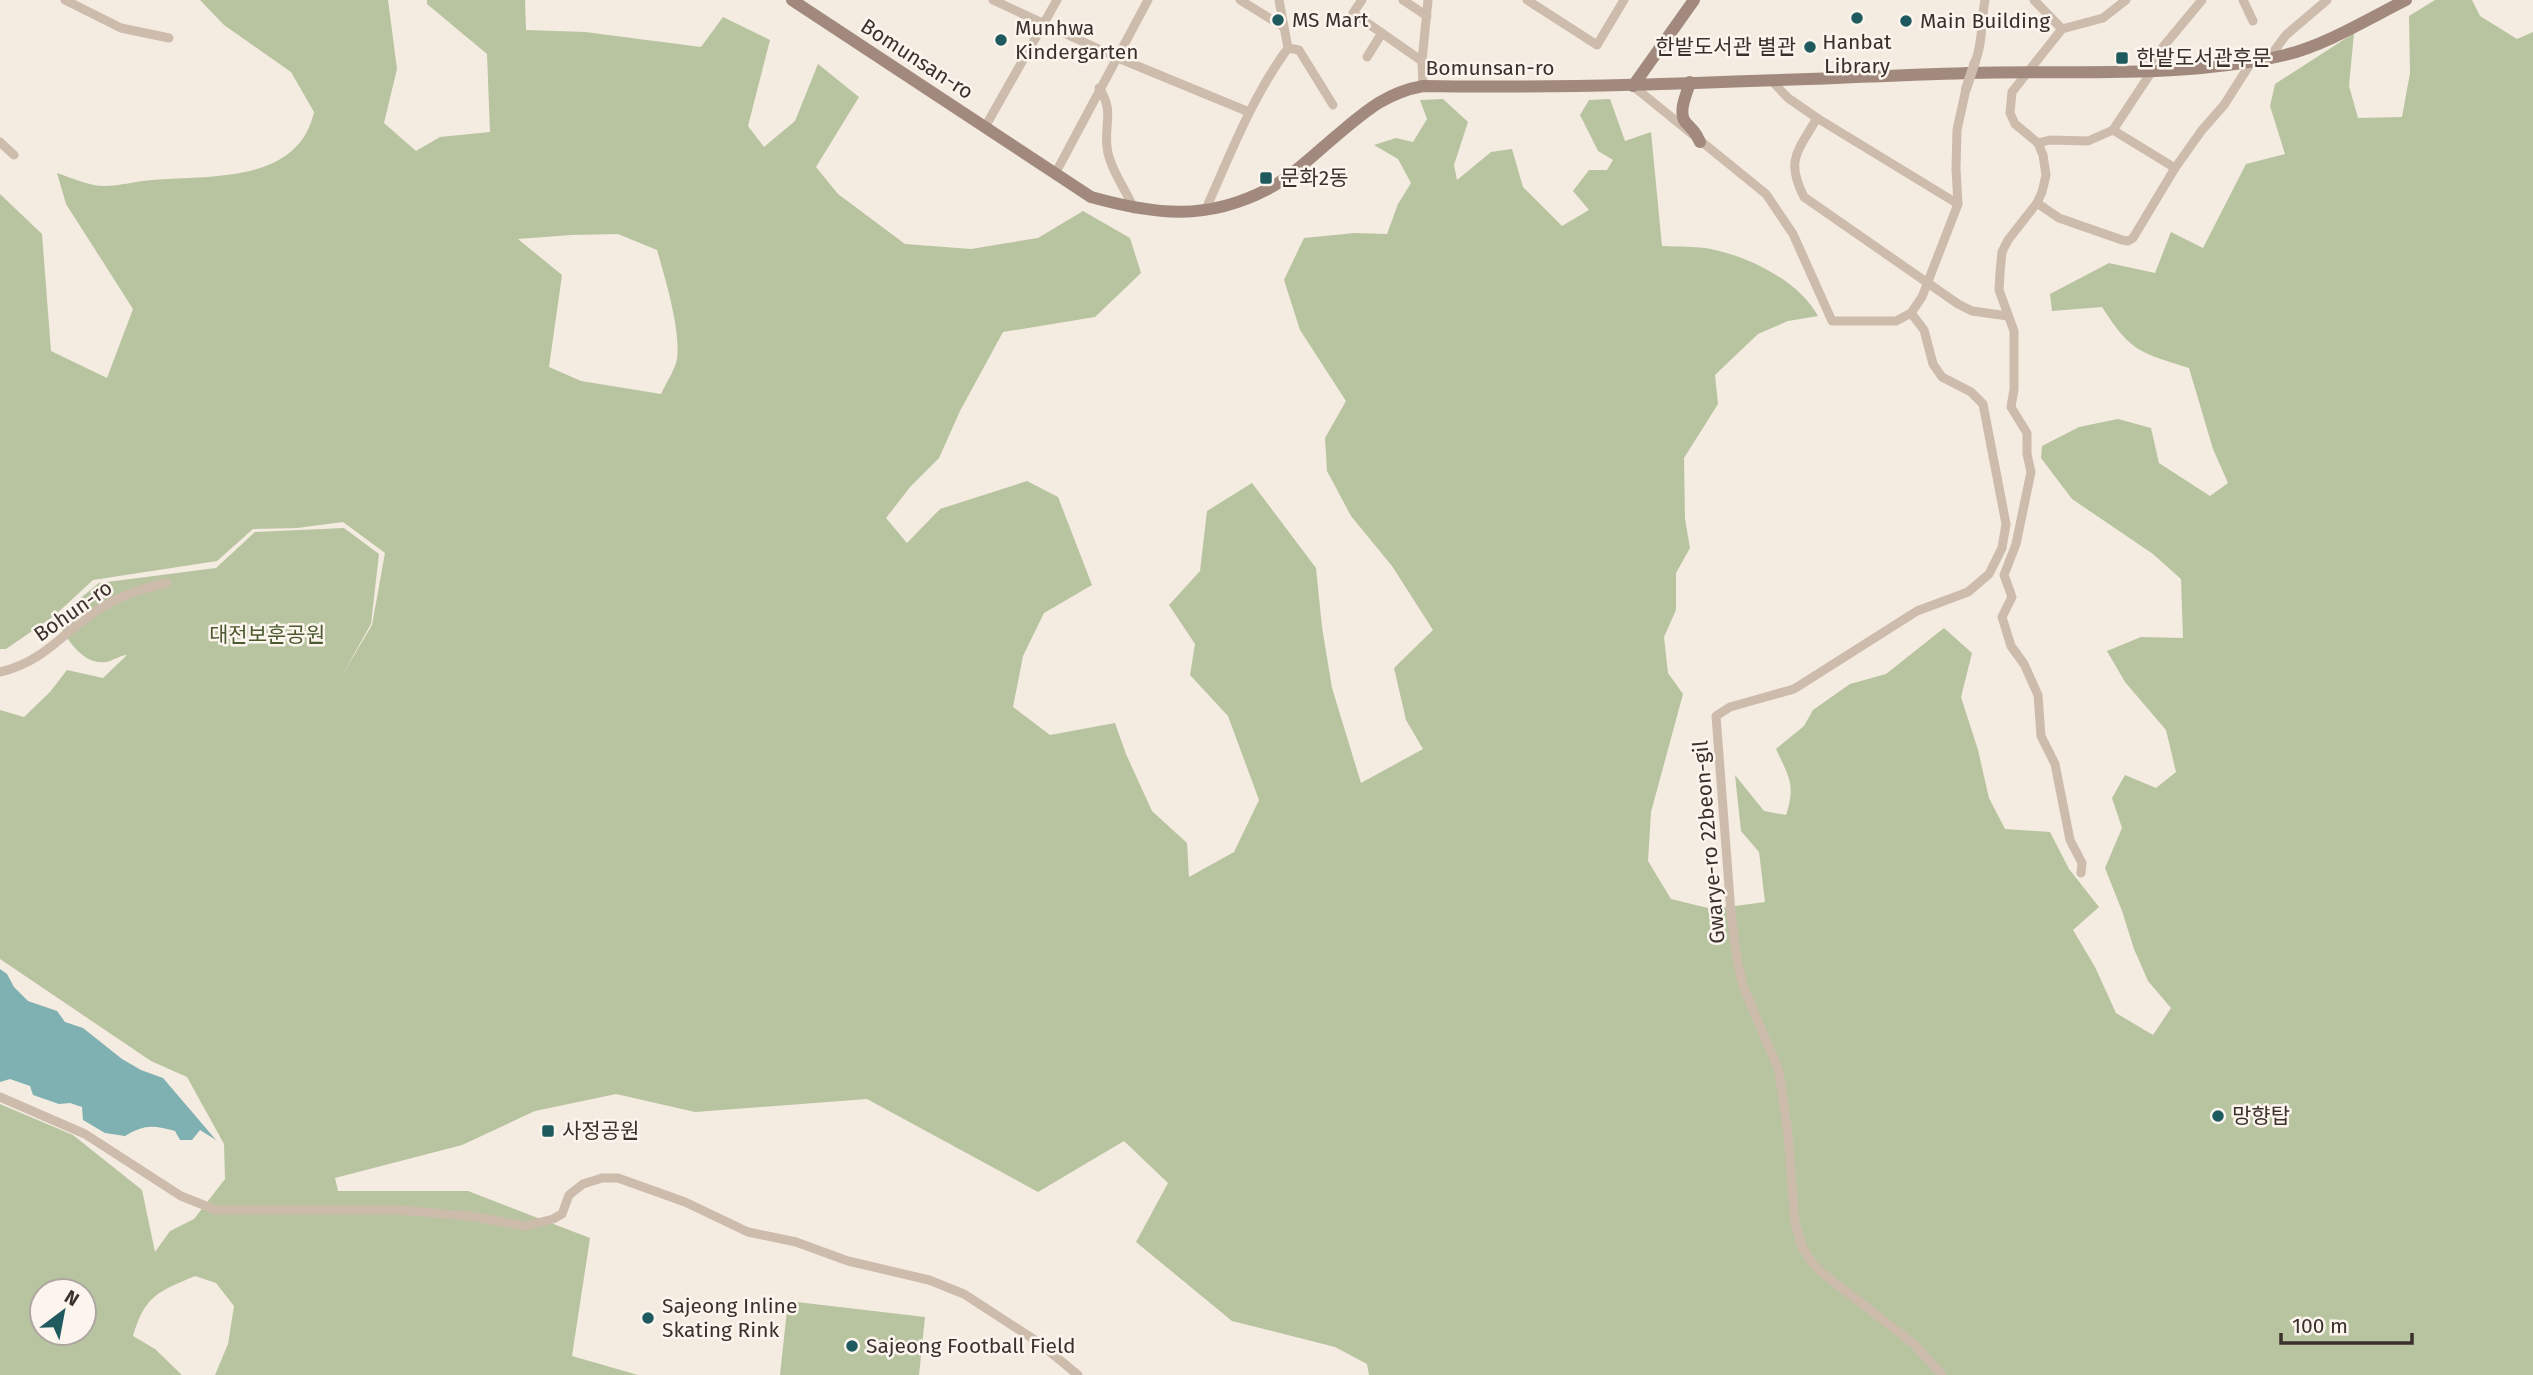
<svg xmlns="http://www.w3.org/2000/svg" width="2533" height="1375" viewBox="0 0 2533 1375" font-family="'Fira Sans','Noto Sans KR',sans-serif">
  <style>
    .green { fill: #b8c4a0; fill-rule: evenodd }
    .water { fill: #7fb0b2 }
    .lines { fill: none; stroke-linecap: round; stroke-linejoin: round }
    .minor { stroke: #cdbbac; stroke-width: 9 }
    .secondary { stroke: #a18a7d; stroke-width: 12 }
    .tertiary-bridge { stroke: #cdbbac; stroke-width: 10 }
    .poi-dot { fill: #1f5a5e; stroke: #fbf5ee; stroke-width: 2.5 }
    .labels { text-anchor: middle; stroke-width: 5; stroke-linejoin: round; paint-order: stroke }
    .poi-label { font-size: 21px; fill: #3b302b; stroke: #fbf5ee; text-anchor: start }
    .street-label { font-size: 21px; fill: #3b302b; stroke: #fbf5ee }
    .park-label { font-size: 21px; fill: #4a5a2e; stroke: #fbf5ee }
  </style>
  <rect width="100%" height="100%" fill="#f4ebe1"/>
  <!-- green -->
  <g class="green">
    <path d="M200,0H388L397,69L384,123L416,151L440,137L490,132L487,54L427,4V0H525L526,30L585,32L701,47L723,17L770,40L748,126L764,147L795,121L818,64L859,97L816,167L838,194L905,244L971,249L1038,238L1083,211L1130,238L1141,273L1095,317L1003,332L960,411L939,458L911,486L886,518L907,543L940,509L1027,481L1058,497L1092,585L1044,613L1023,656L1013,707L1050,735L1115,723L1126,754L1152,811L1187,843L1189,877L1234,852L1259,800L1228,716L1190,675L1195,644L1169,605L1200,571L1207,511L1252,483L1316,568L1322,627L1332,688L1361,783L1423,749L1406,720L1394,668L1433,630L1392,566L1351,516L1327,471L1325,438L1346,401L1300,330L1284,280L1304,238L1355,233L1387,234L1398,204L1411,183L1398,159L1374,145L1396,138L1413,142L1427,119L1420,100L1443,99L1468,122L1454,165L1457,180L1491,152L1512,149L1523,187L1562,226L1589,210L1573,191L1589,170H1607L1613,160L1598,151L1580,115L1589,100L1610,99L1625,141L1651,132L1662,246C1678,247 1695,246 1711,249C1749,257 1798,280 1818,316L1788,321L1758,334L1715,375L1718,404L1684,458L1685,519L1690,548L1676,573V610L1664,637L1668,673L1683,694L1651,812L1648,861L1671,899L1712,909L1765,902L1759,852L1741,831L1735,775L1764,811L1786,815C1796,785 1789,777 1776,749L1804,726L1813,710L1850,684L1886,674L1944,628L1972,653L1961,697L1978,750L1989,798L2005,829L2050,832L2069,869L2099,907L2073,930L2095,967L2116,1013L2153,1035L2171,1008L2148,981L2134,949L2122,911L2105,868L2122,828L2112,798L2125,775L2156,788L2176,772L2166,730L2125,682L2107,651L2141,637L2183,638L2181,579L2153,554L2072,499L2041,458L2042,446L2079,427L2118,419L2151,428L2159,463L2210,496L2228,483L2213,449L2189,368C2139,352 2131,352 2102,307L2052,311L2050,294L2109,263L2155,273L2171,232L2203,248L2246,164L2285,154L2270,106L2275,84L2354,33L2349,86L2358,118L2402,117L2410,73L2409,16L2435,0H2472L2480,16L2517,39L2533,32V1375H1369L1367,1364L1335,1347L1232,1321L1136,1242L1168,1183L1124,1141L1038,1192L867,1099L695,1112L616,1094L535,1111L462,1145L335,1178L338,1191H468L590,1238L572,1356L638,1375H215L228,1344L234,1306L216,1283L195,1276C158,1292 145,1295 133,1336L155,1349L182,1375H0V1104L73,1135L142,1190L155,1252L170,1231L194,1219L225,1179L224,1144L187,1077L151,1061L0,959V710L24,717L50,692L67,670L103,678L127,655C120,655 113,661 106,662C82,666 64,635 56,618L99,583L216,568L255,532L344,528L379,554L371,624L341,677L372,625L385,553L343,522L297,528L253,529L217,561L93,580L54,616L6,649H0V194L42,234L51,351L107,378L133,309L66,204L57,173C72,178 90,186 104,186C120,186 137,181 153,180C210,175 298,184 314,112L291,72L224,25ZM618,234L657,250C665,278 681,330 677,359C675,370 666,383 661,394L581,381L549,367L562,275L518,239L571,235ZM42,1291H84V1333H42Z"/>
    <polygon points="788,1301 925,1317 919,1375 780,1375"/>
  </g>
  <!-- water -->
  <path class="water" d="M0,969L7,974L14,987L28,1001L57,1011L65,1022L83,1028L122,1059L141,1070L163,1078L216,1140L200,1130L192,1140H180L175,1131C154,1125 144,1124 125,1136L105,1133L83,1120L82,1107L70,1103L59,1104L33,1095L30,1086L10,1079L0,1082Z"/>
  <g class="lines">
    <!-- minor -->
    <g class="minor">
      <polyline points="65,0 121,28 169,38"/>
      <polyline points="993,0 1118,58 1249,112"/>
      <polyline points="1240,0 1282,26"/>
      <polyline points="1279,0 1288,48"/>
      <polyline points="1362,0 1353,13 1422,61"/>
      <polyline points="1403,0 1427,16"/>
      <polyline points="1527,0 1597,45 1624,0"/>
      <polyline points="2034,0 2062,29"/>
      <polyline points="2243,0 2253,21"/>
      <polyline points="1288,48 1299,50 1333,105"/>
      <polyline points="1367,57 1382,33"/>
      <polyline points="2269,58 2286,35 2327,0"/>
      <path d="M1975,62C1983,43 1981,20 1985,0"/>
      <polyline points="2143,71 2202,0"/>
      <polyline points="1770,79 1788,98 1817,118 1958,204"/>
      <polyline points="1423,86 1422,61 1428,0"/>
      <polyline points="1633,86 1766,194 1793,234 1832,321 1896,321 1911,313 1922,297 1958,204 1956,169 1957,130 1966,89"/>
      <path d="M1099,88C1116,113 1102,126 1108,153C1112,172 1126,190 1134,209"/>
      <path d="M1817,118C1798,151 1785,160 1804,197L1958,304L1972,311L2008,316"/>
      <polyline points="985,127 1057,0"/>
      <polyline points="2113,130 2175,168"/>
      <polyline points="0,142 14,155"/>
      <polyline points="2038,143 2050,140 2088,141 2113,130 2152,71"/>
      <polyline points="1055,174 1148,0"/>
      <polyline points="2037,203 2059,218 2122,240 2128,241 2133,238 2175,168 2202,130 2224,105 2252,61"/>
      <path d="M1205,211C1230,155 1252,97 1288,48"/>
      <polyline points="1911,313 1924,330 1933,364 1942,377 1971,392 1983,404 2006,524 2002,548 1989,574 1968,592 1917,611 1794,689 1730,707 1716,716 1731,913 1737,959 1743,986 1779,1071 1788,1134 1795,1223 1802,1247 1811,1261 1821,1272 1914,1344 1942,1375"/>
      <path d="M0,672C34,664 52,646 78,624C104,603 135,589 167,583"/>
      <polyline points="2081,873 2082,863 2070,840 2055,764 2041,736 2038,695 2024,664 2011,646 2002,617 2012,597 2004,575 2016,544 2031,472 2027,454 2027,433 2011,407 2014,389 2014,331 1999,290 2000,272 2002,252 2008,240 2037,203 2042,192 2046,175 2043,155 2038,143 2015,124 2010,113 2012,92 2062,29 2103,18 2126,0"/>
      <polyline points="0,1097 85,1134 181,1196 216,1210 399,1210 469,1216 526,1226 553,1219 562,1214 569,1195 583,1184 602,1178 618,1178 685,1202 748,1232 796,1242 848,1261 929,1280 964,1294 1038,1342 1078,1375"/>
    </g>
    <!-- secondary -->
    <g class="secondary">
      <path d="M792,0L1091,197C1156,215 1207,221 1268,189C1291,177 1316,153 1336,136C1365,112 1385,93 1423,86C1605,89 1787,79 1968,73C2074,70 2182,79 2285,55C2326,45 2368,19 2406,0"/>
      <path d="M1690,82C1687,94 1677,112 1686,123C1693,130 1696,133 1700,142"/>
      <polyline points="1633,86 1694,0"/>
    </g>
    <!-- tertiary-bridge -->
    <polyline class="tertiary-bridge" points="1966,89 1975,62"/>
  </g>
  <!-- markers -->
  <g class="poi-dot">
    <circle cx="1857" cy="18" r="7"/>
    <circle cx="1278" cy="20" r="7"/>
    <circle cx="1906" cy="21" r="7"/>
    <circle cx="1001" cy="40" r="7"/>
    <circle cx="1810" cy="47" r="7"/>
    <rect x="2115" y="51" width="14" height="14" rx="3.5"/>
    <rect x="1259" y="171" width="14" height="14" rx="3.5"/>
    <circle cx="2218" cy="1116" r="7"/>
    <rect x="541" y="1124" width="14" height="14" rx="3.5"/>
    <circle cx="648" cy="1318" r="7"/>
    <circle cx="852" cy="1346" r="7"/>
  </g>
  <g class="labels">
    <!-- poi labels -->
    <g class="poi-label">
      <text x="1292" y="27">MS Mart</text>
      <text x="1920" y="28">Main Building</text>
      <text x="1015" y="35">Munhwa<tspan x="1015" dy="24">Kindergarten</tspan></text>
      <text x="1857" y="49" text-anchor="middle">Hanbat<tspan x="1857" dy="24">Library</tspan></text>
      <text x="1796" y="54" text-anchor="end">한밭도서관 별관</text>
      <text x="2136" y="65">한밭도서관후문</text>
      <text x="1280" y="185">문화2동</text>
      <text x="2232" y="1123">망향탑</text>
      <text x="562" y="1138">사정공원</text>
      <text x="662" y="1313">Sajeong Inline<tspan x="662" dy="24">Skating Rink</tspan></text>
      <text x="866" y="1353">Sajeong Football Field</text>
    </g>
    <!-- street labels -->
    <g class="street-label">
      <text transform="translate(917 59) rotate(33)" y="7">Bomunsan-ro</text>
      <text x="1490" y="75">Bomunsan-ro</text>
      <text transform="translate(73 611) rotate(-35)" y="7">Bohun-ro</text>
      <text transform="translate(1709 842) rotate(-95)" y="7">Gwarye-ro 22beon-gil</text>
    </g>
    <!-- park labels -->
    <g class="park-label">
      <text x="267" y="642">대전보훈공원</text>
    </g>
  </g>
  <!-- north arrow -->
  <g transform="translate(63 1312) rotate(32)"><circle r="33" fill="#fbf5ee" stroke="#aea6a0" stroke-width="2"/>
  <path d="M0-5L12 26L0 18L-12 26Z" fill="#1f5a5e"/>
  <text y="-10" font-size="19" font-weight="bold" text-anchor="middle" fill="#3b302b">N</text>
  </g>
  <!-- scale -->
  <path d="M2281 1333v10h131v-10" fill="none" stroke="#3b302b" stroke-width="3.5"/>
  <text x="2292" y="1333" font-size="21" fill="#3b302b" stroke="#fbf5ee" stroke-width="5" paint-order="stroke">100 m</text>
</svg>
